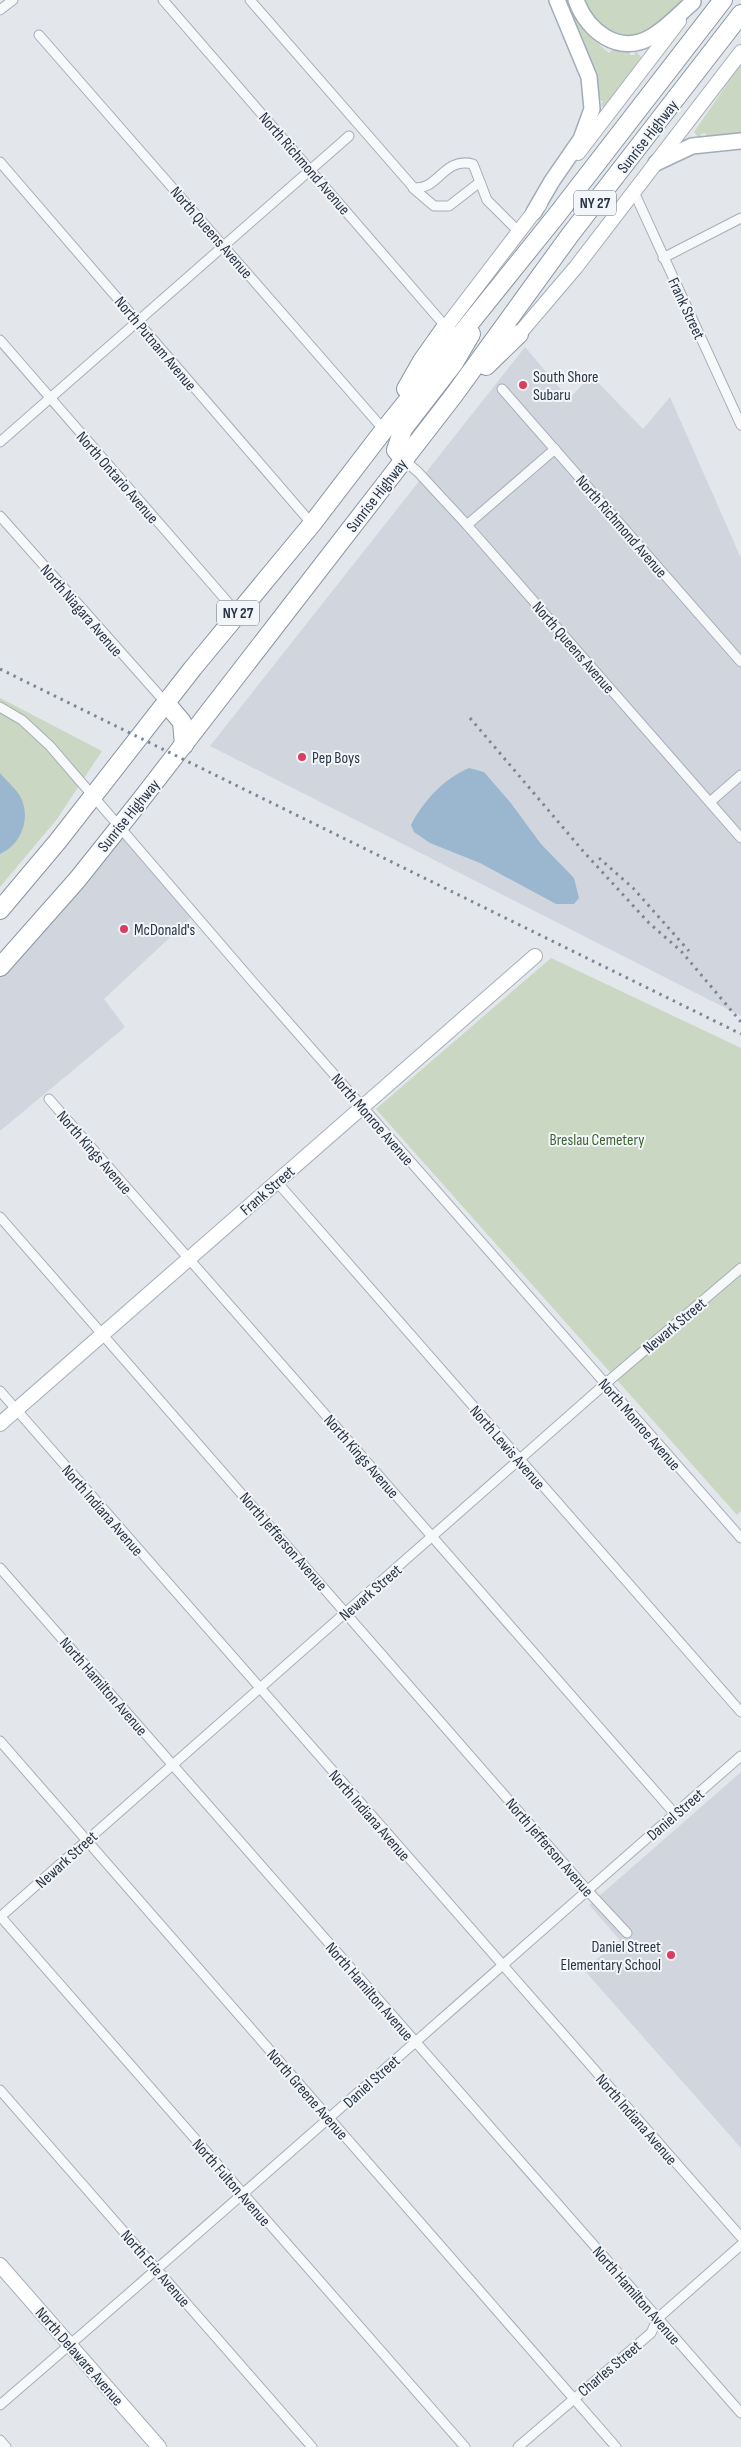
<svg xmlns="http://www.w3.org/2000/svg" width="741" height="2447" viewBox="0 0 741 2447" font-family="'Sofia Sans Condensed',sans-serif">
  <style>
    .built { fill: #d1d6de }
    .green { fill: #c9d7c3 }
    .water { fill: #9bb6cf }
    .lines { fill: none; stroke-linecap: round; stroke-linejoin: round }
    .street-casing { stroke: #a7aeb7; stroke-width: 11 }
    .secondary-casing { stroke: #a7aeb7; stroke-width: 16 }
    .primary-casing { stroke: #a1acb9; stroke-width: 18 }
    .highway-casing { stroke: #8995a4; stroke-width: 20 }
    .street { stroke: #f6f8fa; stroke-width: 9 }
    .secondary { stroke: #fff; stroke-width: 14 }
    .primary { stroke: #fff; stroke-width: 15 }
    .highway { stroke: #fff; stroke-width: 18 }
    .rail { stroke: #7b8797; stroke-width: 3; stroke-dasharray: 2.5 5; stroke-linecap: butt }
    .poi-dot { fill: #db3e5c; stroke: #f3f6f9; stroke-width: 2 }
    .labels { text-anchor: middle; stroke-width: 4; stroke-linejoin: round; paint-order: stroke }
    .shield { fill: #f3f6f9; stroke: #666f7c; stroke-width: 1 }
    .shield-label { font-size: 15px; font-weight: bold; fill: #293546 }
    .street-label { font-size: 16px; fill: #293546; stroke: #f3f6f9 }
    .poi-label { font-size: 16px; fill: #293546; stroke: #f3f6f9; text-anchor: start }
    .park-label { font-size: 16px; fill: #3f6335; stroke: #f3f6f9 }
  </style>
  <rect width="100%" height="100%" fill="#e3e7ec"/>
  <!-- built -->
  <g class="built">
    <polygon points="525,347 569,399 591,375 643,429 670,397 741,558 741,1016 210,746"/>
    <polygon points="120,827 195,914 104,999 125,1027 0,1131 0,967"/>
    <polygon points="741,1772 741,2148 584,1970 620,1940 589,1905"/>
  </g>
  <!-- green -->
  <g class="green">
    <path d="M564,0H571C578,26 589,36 609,53L613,49L630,51V55H635V50L641,57L605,109L601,105L603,101L599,100Z"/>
    <polygon points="583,0 682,0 663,25 630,36 629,39 602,31"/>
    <polygon points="741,64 741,136 708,138 705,133 701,134 700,139 694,132"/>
    <polygon points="0,698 102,751 57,819 0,887"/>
    <polygon points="551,958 741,1048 741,1511 737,1515 376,1109"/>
  </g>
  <!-- water -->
  <g class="water">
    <path d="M469,768L484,772L510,802L541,844L574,878L579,898L574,904H556L480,863L430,843L414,832L411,825C423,801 445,778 469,768Z"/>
    <path d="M0,773C6,781 17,789 21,798C31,819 21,845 0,854Z"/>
  </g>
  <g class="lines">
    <defs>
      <g id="street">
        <polyline points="163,0 446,327"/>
        <path d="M250,0L413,187C437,193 443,156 473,164L487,200L519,232"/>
        <polyline points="0,10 13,0"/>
        <polyline points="39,35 384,430"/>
        <polyline points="0,162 312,524"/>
        <polyline points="413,188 434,206 449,206 480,182"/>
        <polyline points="634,192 741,425"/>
        <polyline points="663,258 741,218"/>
        <polyline points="0,340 238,614"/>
        <polyline points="502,389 741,662"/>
        <polyline points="0,442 349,136"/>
        <polyline points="404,460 418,472 467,525 741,838"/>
        <polyline points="0,516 166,703"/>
        <polyline points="467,525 555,449"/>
        <polyline points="0,707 22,720 50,746 252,981 741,1538"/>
        <polyline points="710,802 741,775"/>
        <polyline points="49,1099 675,1814"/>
        <polyline points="277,1182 741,1712"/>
        <polyline points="0,1217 587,1890 627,1933"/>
        <polyline points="0,1391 741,2237"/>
        <polyline points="0,1568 741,2413"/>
        <polyline points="0,1741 616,2447"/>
        <polyline points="0,1916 465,2447"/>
        <polyline points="0,1917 605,1384 741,1268"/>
        <polyline points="0,2090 312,2447"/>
        <path d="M0,2405C249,2191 493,1972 741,1756"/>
        <polyline points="0,2440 6,2447"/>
        <polyline points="518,2447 651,2333 658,2318 741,2245"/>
      </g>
      <g id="secondary">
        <polyline points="578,153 679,21"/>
        <polyline points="446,327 540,204"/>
        <polyline points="519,334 576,267 741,52"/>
        <polyline points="0,1424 535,956"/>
        <polyline points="0,2265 159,2447"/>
      </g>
      <g id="primary">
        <path d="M576,0C587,31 619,56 651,37C667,28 680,13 693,2"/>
        <polyline points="656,163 692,146 741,141"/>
        <polyline points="534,212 552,181 581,139 592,109 589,77 557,0"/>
      </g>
      <g id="highway">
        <polyline points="486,366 519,334"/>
        <polyline points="406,389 422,361 446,327"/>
        <polyline points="404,460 396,450 403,429 454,363 471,334"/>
        <polyline points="166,703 182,722 184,745"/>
        <polyline points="0,910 58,841 193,668 312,524 384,430 556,216 723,0"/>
        <polyline points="0,967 77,880 140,801 454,395 570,235 741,14"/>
      </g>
    </defs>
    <!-- street casing -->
    <use href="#street" class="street-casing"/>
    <!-- secondary casing -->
    <use href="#secondary" class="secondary-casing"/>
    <!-- primary casing -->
    <use href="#primary" class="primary-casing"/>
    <!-- highway casing -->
    <use href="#highway" class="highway-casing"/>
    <!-- street -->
    <use href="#street" class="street"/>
    <!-- secondary -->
    <use href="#secondary" class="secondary"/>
    <!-- primary -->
    <use href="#primary" class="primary"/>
    <!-- highway -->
    <use href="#highway" class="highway"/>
    <!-- rail -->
    <g class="rail">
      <polyline points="0,669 741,1034"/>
      <polyline points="470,718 583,851 649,923 681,951 741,1022"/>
      <polyline points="599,858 633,888 689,951"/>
    </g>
  </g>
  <!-- markers -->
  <g class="poi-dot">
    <circle cx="523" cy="385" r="5"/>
    <circle cx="302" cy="757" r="5"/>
    <circle cx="124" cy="929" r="5"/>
    <circle cx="671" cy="1955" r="5"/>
  </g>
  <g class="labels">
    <!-- shield labels -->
    <g class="shield">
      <rect x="574" y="190.5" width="42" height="25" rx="4"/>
      <rect x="217" y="600.5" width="42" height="25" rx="4"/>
    </g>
    <g class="shield-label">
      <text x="595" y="208">NY 27</text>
      <text x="238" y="618">NY 27</text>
    </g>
    <!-- street labels -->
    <g class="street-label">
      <text transform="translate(647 136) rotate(-52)" y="6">Sunrise Highway</text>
      <text transform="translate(305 163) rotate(49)" y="6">North Richmond Avenue</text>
      <text transform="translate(212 232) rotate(49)" y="6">North Queens Avenue</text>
      <text transform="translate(687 308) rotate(65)" y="6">Frank Street</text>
      <text transform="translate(156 343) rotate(50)" y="6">North Putnam Avenue</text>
      <text transform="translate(118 477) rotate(49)" y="6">North Ontario Avenue</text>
      <text transform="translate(376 495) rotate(-52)" y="6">Sunrise Highway</text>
      <text transform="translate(622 526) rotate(49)" y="6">North Richmond Avenue</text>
      <text transform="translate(82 610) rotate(49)" y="6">North Niagara Avenue</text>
      <text transform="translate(574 647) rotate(49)" y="6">North Queens Avenue</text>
      <text transform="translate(128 815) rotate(-51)" y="6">Sunrise Highway</text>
      <text transform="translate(373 1119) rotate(49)" y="6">North Monroe Avenue</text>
      <text transform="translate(95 1152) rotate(49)" y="6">North Kings Avenue</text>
      <text transform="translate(267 1190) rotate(-41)" y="6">Frank Street</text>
      <text transform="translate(674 1325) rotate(-40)" y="6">Newark Street</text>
      <text transform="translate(640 1424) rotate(49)" y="6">North Monroe Avenue</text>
      <text transform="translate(508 1447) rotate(49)" y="6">North Lewis Avenue</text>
      <text transform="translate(362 1456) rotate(49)" y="6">North Kings Avenue</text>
      <text transform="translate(103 1510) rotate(49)" y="6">North Indiana Avenue</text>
      <text transform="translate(284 1541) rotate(49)" y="6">North Jefferson Avenue</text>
      <text transform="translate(370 1592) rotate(-41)" y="6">Newark Street</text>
      <text transform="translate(104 1686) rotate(49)" y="6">North Hamilton Avenue</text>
      <text transform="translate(675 1814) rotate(-41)" y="6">Daniel Street</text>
      <text transform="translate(370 1815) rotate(49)" y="6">North Indiana Avenue</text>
      <text transform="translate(550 1847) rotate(49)" y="6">North Jefferson Avenue</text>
      <text transform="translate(66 1859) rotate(-42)" y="6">Newark Street</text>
      <text transform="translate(370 1991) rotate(49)" y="6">North Hamilton Avenue</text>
      <text transform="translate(371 2081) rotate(-42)" y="6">Daniel Street</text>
      <text transform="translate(308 2094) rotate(49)" y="6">North Greene Avenue</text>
      <text transform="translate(637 2119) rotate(49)" y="6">North Indiana Avenue</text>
      <text transform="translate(232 2182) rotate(49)" y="6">North Fulton Avenue</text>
      <text transform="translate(156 2268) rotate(49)" y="6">North Erie Avenue</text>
      <text transform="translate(637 2295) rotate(49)" y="6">North Hamilton Avenue</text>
      <text transform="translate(80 2356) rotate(49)" y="6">North Delaware Avenue</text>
      <text transform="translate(609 2368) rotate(-40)" y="6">Charles Street</text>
    </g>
    <!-- poi labels -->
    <g class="poi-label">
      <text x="533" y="382">South Shore<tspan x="533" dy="18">Subaru</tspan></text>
      <text x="312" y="763">Pep Boys</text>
      <text x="134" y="935">McDonald's</text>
      <text x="661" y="1952" text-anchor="end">Daniel Street<tspan x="661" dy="18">Elementary School</tspan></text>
    </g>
    <!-- park labels -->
    <g class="park-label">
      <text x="597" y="1145">Breslau Cemetery</text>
    </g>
  </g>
</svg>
